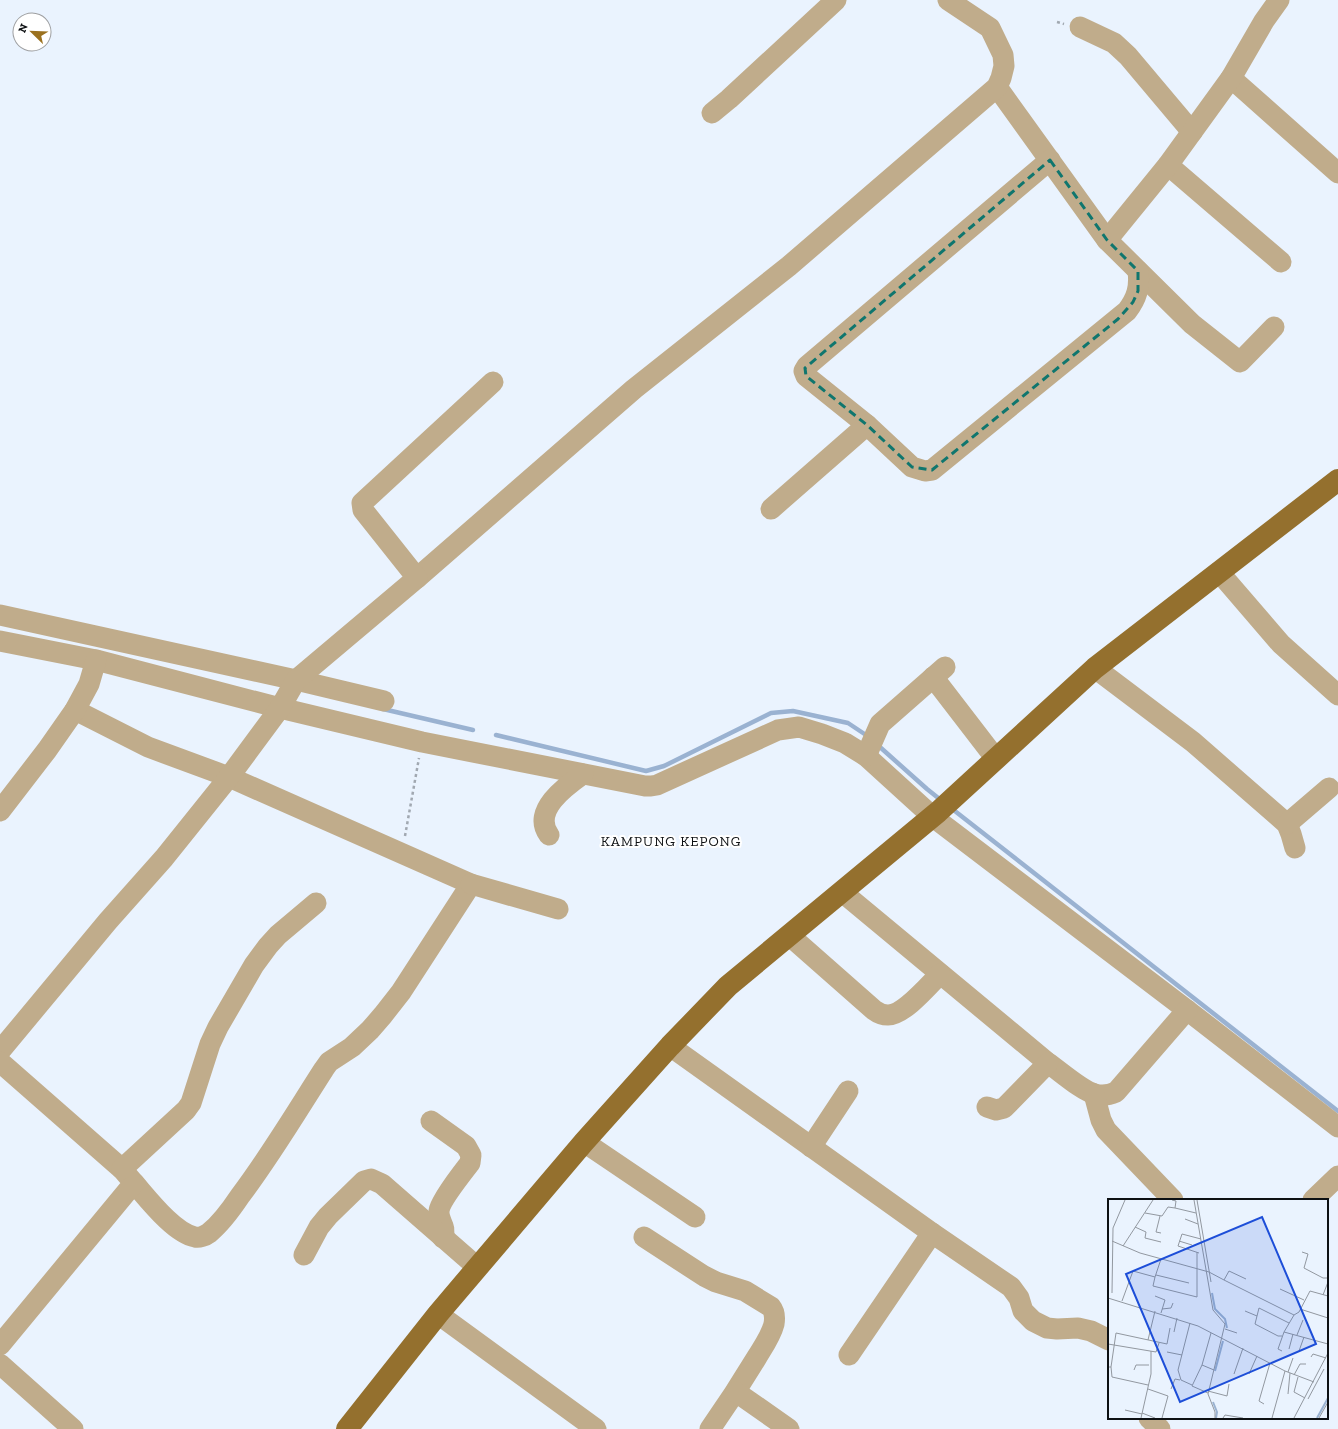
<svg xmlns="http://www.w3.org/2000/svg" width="1338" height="1429" viewBox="0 0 1338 1429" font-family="'Zilla Slab',serif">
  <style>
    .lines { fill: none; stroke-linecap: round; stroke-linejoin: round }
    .stream { stroke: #9ab2d1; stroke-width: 4.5 }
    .path { stroke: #a1a8b1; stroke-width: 2.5; stroke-dasharray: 3 3; stroke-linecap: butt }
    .minor { stroke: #c0ac8b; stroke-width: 21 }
    .major { stroke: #94702e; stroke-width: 22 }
    .marked { fill: none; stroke: #0f766e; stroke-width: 3; stroke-dasharray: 8 5; stroke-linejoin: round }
    .labels { text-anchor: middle; stroke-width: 4; stroke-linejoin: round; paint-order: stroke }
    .neighbourhood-label { font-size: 14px; letter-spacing: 1px; fill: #0d1013; stroke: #fff }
    .inset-river { fill: none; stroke: #9ab2d1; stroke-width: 2 }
    .inset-road { fill: none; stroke: #9298a0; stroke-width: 1 }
    .view { fill: #1d4ed8; fill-opacity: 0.15; stroke: #1d4ed8; stroke-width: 2 }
    .inset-edge { fill: none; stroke: #0d1013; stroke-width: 2 }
  </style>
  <rect width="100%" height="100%" fill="#eaf3fe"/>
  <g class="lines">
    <!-- stream -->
    <g class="stream">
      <polyline points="383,709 473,730"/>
      <polyline points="496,735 646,771 664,766 771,713 793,711 848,723 869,737"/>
      <polyline points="881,748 927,789 942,801"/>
      <polyline points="951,808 1338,1111"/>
    </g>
    <!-- path -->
    <g class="path">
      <polyline points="1057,22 1064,24"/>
      <polyline points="405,836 419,758"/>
    </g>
    <!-- minor -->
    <g class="minor">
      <polyline points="1080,27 1114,43 1128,56 1192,132"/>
      <polyline points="1231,78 1338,173"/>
      <polyline points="997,87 1107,240 1192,324 1240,362 1274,327"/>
      <polyline points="712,113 729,99 836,0"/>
      <path d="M1050,160L807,366L804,371L806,376L867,425L912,467L925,471L932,470L1127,311C1137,298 1140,287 1138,271"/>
      <polyline points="1168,165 1281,262"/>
      <polyline points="1107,240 1168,165 1231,78 1264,21 1279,0"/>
      <polyline points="771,509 867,425"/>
      <polyline points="1219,572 1281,644 1338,695"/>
      <polyline points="417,578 634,389 789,266 997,87 1001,78 1004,66 1003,55 990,28 948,0"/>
      <polyline points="0,615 296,680 384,701"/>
      <polyline points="0,641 96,660 280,708 422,742 645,786 651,786 657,785 778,730 799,727 822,734 845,743 866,756 933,817 1187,1010 1338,1127"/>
      <polyline points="1095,668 1193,742 1287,824 1291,834 1295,848"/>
      <polyline points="933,677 996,759"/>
      <path d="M75,710L148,747L229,777L471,884L401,992L383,1015L370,1030L352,1047L329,1062L324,1069C297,1111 271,1155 240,1196C232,1208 220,1224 209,1233C205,1236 199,1238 195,1237C174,1233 148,1199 134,1183"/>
      <polyline points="866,756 880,724 945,667"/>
      <polyline points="0,811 47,750 75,710 89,684 96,660"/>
      <polyline points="1287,824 1329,788"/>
      <path d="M549,835C531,811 566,786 583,774"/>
      <polyline points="471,884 558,909"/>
      <path d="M842,892L1048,1063C1060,1071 1082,1091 1095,1094C1102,1096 1109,1095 1116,1092L1187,1010"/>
      <path d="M790,936L874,1010C878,1013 883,1015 888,1015C904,1015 929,985 940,974"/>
      <polyline points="670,1046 932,1233 1011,1287 1019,1298 1023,1311 1033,1321 1047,1328 1057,1329 1078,1328 1091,1331 1109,1340"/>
      <polyline points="0,1051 108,921 164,858 229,777 280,708 296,680 417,578 363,510 362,503 493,382"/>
      <polyline points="0,1062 122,1169 134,1183 0,1345"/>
      <polyline points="1094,1094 1101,1120 1106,1130 1173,1200"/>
      <polyline points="987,1107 996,1110 1004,1108 1048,1063"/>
      <path d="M431,1121L466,1146L471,1155L470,1163C463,1172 440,1201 439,1211C438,1222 447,1225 443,1238"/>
      <polyline points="584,1142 695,1217"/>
      <polyline points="811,1147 848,1091"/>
      <polyline points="122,1169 186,1110 191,1103 210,1044 218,1027 254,965 268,946 278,935 316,903"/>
      <polyline points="1313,1200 1338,1176"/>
      <path d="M644,1237L704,1276L716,1282L745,1291L771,1307C775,1312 775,1318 774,1324C771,1336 763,1347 757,1357C742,1382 727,1405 710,1429"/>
      <polyline points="304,1255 319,1227 328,1216 364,1181 371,1179 382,1184 477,1267"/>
      <polyline points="438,1314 596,1429"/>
      <polyline points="849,1355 932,1233"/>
      <polyline points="0,1364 73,1429"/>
      <polyline points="736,1392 789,1429"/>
      <polyline points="1149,1418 1160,1429"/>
    </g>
    <!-- major -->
    <polyline class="major" points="347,1429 438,1314 584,1142 670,1046 728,986 938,812 1095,668 1338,480"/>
  </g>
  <!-- marked area -->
  <path class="marked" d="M1050,160L1107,240L1138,271V291L1133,302L1118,319L932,470L912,467L867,425L806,376L805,368Z"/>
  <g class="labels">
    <!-- neighbourhood labels -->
    <g class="neighbourhood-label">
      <text x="671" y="846">KAMPUNG KEPONG</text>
    </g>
  </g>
  <!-- overview -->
  <g transform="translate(1108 1199)">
    <rect width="220" height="220" fill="#eaf3fe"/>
    <path class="inset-river" d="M104,94L107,110L117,120L119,129M107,172L115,142M105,203L109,213L108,219M209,219L220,199"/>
    <path class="inset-road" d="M64,1L68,2L67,9L88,14M86,1L105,111L117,125L100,195L107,213V219M89,1L103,83M37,14L54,17L60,8L67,9M52,17L48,33L53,34M77,20L90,25M27,28L38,33L37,39L53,43M4,42L32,54L101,73L116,81L121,72L138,80M71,42L84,46M15,47L45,1M194,53L200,55L196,69L215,79H220M91,54L70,47L74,35L93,40M48,76L81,84M47,78L45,87L89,98V53M116,81L186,116M172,90L196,101M4,94L5,29L17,1M215,96L220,83M47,97L57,101L53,114M0,99L90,127L177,172L206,183M14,102L25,72L47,78L53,60M54,110L63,109L65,104M192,110L220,119M137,112L149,117M82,124L70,171L73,181L84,186M117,130L129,134M66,133L69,119M176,133L220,145M103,134L94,166L106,171M189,136L195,121M174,137H170L147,125L151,109L181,124M40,141L47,112M0,145L48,153L51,144M181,150L185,135M174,152L170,150L176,133L186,116L191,113L202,92L220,97M191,152L196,138M59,153L74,156M203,158L205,155L218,159M94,166L84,187L100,194M0,168H3L8,134L59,145L62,129M3,168L4,178L40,186M26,171L28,166H41M180,173L185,159M126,175L135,149M141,175L149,157M186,176L192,165H198M190,178L186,193L197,199M40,190L60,197L54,219M63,190L67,180L72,181M100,192L119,197L121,185M180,195L182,174M200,200L216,170M156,205L151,202L162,164M17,211L34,215M34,214L47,219M33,219L43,175V152M115,219L117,216L135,219M164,219L177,172M186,219L220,154M211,219L220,203"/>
    <path class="view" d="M154,18L208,145L72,203L18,75Z"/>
    <rect width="220" height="220" class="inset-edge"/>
  </g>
  <!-- north arrow -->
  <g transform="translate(32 32) rotate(293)"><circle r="19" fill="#ffffff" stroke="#9e9fa1"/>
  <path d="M0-3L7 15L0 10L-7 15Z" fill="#9b711f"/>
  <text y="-6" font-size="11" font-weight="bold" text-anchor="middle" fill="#0d1013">N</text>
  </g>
</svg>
